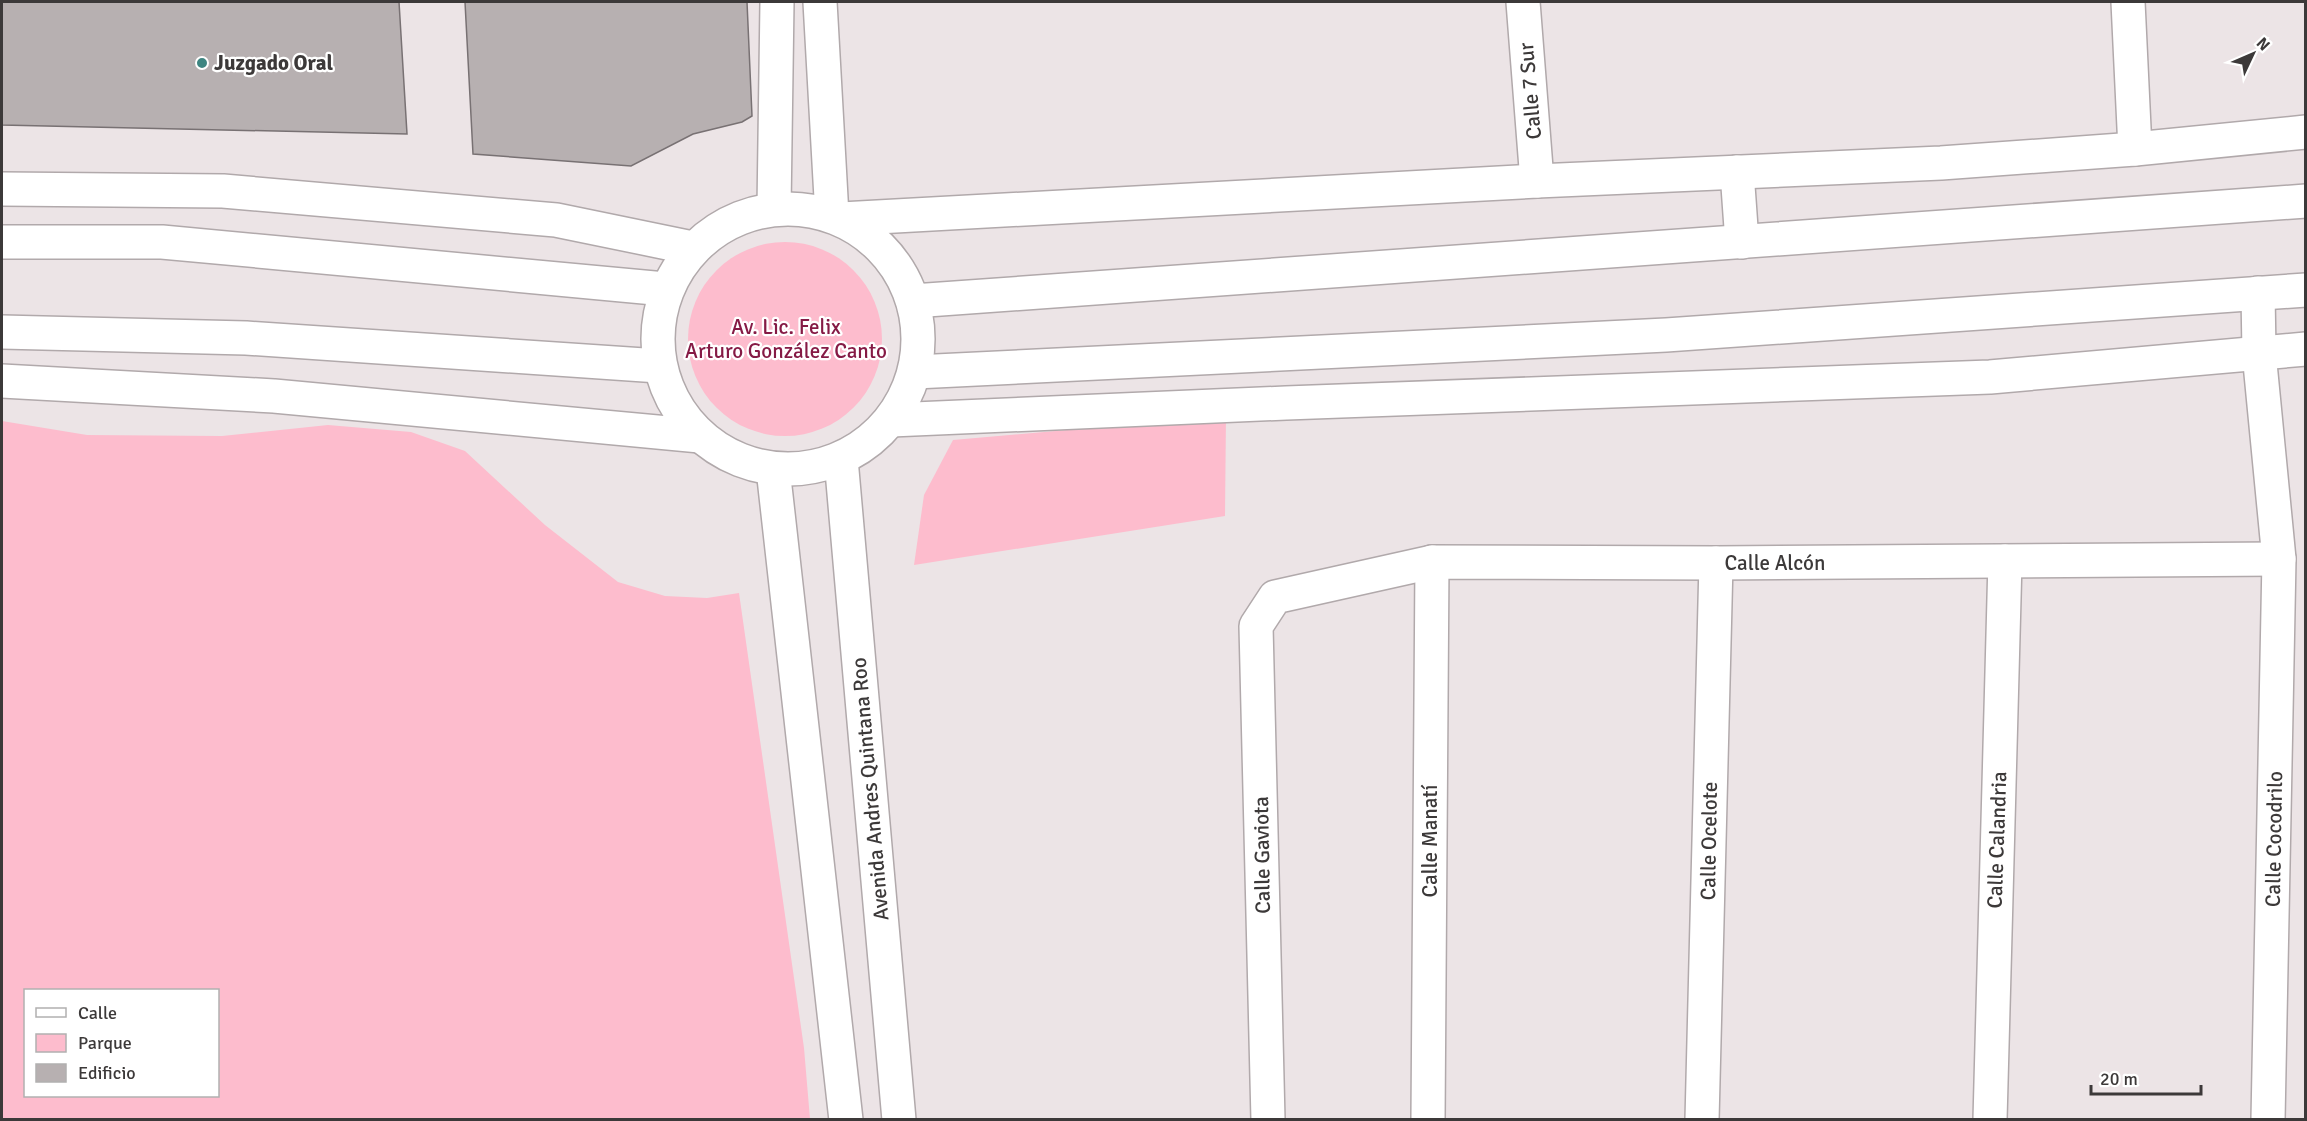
<svg xmlns="http://www.w3.org/2000/svg" width="2307" height="1121" viewBox="0 0 2307 1121" font-family="Signika,sans-serif">
  <style>
    .green { fill: #fdbccd; fill-rule: evenodd }
    .building { fill: #b7b0b1; stroke: #787173; stroke-width: 1.5 }
    .lines { fill: none; stroke-linecap: round; stroke-linejoin: round }
    .street-casing { stroke: #b1a9ab; stroke-width: 36 }
    .secondary-casing { stroke: #b1a9ab; stroke-width: 36 }
    .street { stroke: #fff; stroke-width: 33 }
    .secondary { stroke: #fff; stroke-width: 33 }
    .poi-dot { fill: #3e8581; stroke: #fff; stroke-width: 2 }
    .labels { text-anchor: middle; stroke-width: 4.5; stroke-linejoin: round; paint-order: stroke }
    .poi-label { font-size: 21px; font-weight: bold; fill: #3c3939; stroke: #fff; text-anchor: start }
    .street-label { font-size: 21px; fill: #3c3939; stroke: #fff }
    .park-label { font-size: 21px; fill: #851a45; stroke: #fff }
  </style>
  <rect width="100%" height="100%" fill="#ece4e6"/>
  <!-- green -->
  <g class="green">
    <circle cx="785" cy="339" r="97"/>
    <polygon points="1226,416 1225,516 914,565 924,495 953,440"/>
    <path d="M2,421L87,435L222,436L328,425L411,432L465,451L545,525L618,582L665,596L707,598L739,593L804,1048L810,1119H2ZM26,990H218V1096H26Z"/>
  </g>
  <!-- building -->
  <g class="building">
    <polygon points="2,2 399,2 407,134 2,125"/>
    <polygon points="465,2 747,2 752,116 742,122 693,134 631,166 473,154"/>
  </g>
  <g class="lines">
    <defs>
      <g id="street">
        <polyline points="1523,2 1537,181"/>
        <polyline points="2128,2 2135,149"/>
        <polyline points="1737,172 1742,242"/>
        <polyline points="2,189 223,191 556,220 692,248"/>
        <polyline points="841,219 1537,181 1941,163 2135,149 2306,132"/>
        <polyline points="2258,293 2259,353 2279,559 2268,1120"/>
        <polyline points="2,381 274,396 700,436"/>
        <polyline points="891,420 1286,403 1990,377 2306,349"/>
        <polyline points="1268,1120 1256,626 1275,597 1432,562 1716,563 2279,559"/>
        <polyline points="1428,1120 1432,562"/>
        <polyline points="1702,1120 1716,563"/>
        <polyline points="1990,1120 2005,561"/>
      </g>
      <g id="secondary">
        <polyline points="820,2 832,216"/>
        <polyline points="774,208 777,2"/>
        <circle cx="788" cy="339" r="130"/>
        <polyline points="2,242 162,242 665,289"/>
        <polyline points="913,301 2306,201"/>
        <polyline points="2,332 246,338 659,366"/>
        <polyline points="915,372 1666,335 2306,290"/>
        <polyline points="841,459 899,1120"/>
        <polyline points="773,469 846,1120"/>
      </g>
    </defs>
    <!-- street casing -->
    <use href="#street" class="street-casing"/>
    <!-- secondary casing -->
    <use href="#secondary" class="secondary-casing"/>
    <!-- street -->
    <use href="#street" class="street"/>
    <!-- secondary -->
    <use href="#secondary" class="secondary"/>
  </g>
  <!-- markers -->
  <circle class="poi-dot" cx="202" cy="63" r="6"/>
  <g class="labels">
    <!-- poi labels -->
    <g class="poi-label">
      <text x="214" y="70">Juzgado Oral</text>
    </g>
    <!-- street labels -->
    <g class="street-label">
      <text transform="translate(1530 91) rotate(-95)" y="7">Calle 7 Sur</text>
      <text x="1775" y="570">Calle Alcón</text>
      <text transform="translate(870 789) rotate(-95)" y="7">Avenida Andres Quintana Roo</text>
      <text transform="translate(2274 839) rotate(-89)" y="7">Calle Cocodrilo</text>
      <text transform="translate(1997 840) rotate(-88)" y="7">Calle Calandria</text>
      <text transform="translate(1430 841) rotate(-90)" y="7">Calle Manatí</text>
      <text transform="translate(1709 841) rotate(-89)" y="7">Calle Ocelote</text>
      <text transform="translate(1262 855) rotate(-91)" y="7">Calle Gaviota</text>
    </g>
    <!-- park labels -->
    <g class="park-label">
      <text x="786" y="334">Av. Lic. Felix<tspan x="786" dy="24">Arturo González Canto</tspan></text>
    </g>
  </g>
  <!-- border -->
  <rect width="2307" height="1121" fill="none" stroke="#3c3939" stroke-width="6"/>
  <!-- legend -->
  <rect x="24" y="989" width="195" height="108" fill="#ffffff" stroke="#b1b0b0" stroke-width="1.5"/>
  <rect x="36" y="1008" width="30" height="9" fill="#ffffff" stroke="#b1b0b0" stroke-width="1.5"/>
  <text x="78" y="1019" font-size="18" fill="#3c3939">Calle</text>
  <rect x="36" y="1034" width="30" height="18" fill="#fdbccd" stroke="#b1b0b0" stroke-width="1.5"/>
  <text x="78" y="1049" font-size="18" fill="#3c3939">Parque</text>
  <rect x="36" y="1064" width="30" height="18" fill="#b7b0b1" stroke="#b1b0b0" stroke-width="1.5"/>
  <text x="78" y="1079" font-size="18" fill="#3c3939">Edificio</text>
  <!-- north arrow -->
  <g transform="translate(2253 54) rotate(46)" stroke="#ffffff" stroke-width="4.5" paint-order="stroke">
  <path d="M0-4.5L10 22L0 15L-10 22Z" fill="#3c3939"/>
  <text y="-9" font-size="16" font-weight="bold" text-anchor="middle" fill="#3c3939">N</text>
  </g>
  <!-- scale -->
  <path d="M2091 1085v9h110v-9" fill="none" stroke="#3c3939" stroke-width="3"/>
  <text x="2100" y="1085" font-size="18" fill="#3c3939" stroke="#ffffff" stroke-width="4.5" paint-order="stroke">20 m</text>
</svg>
